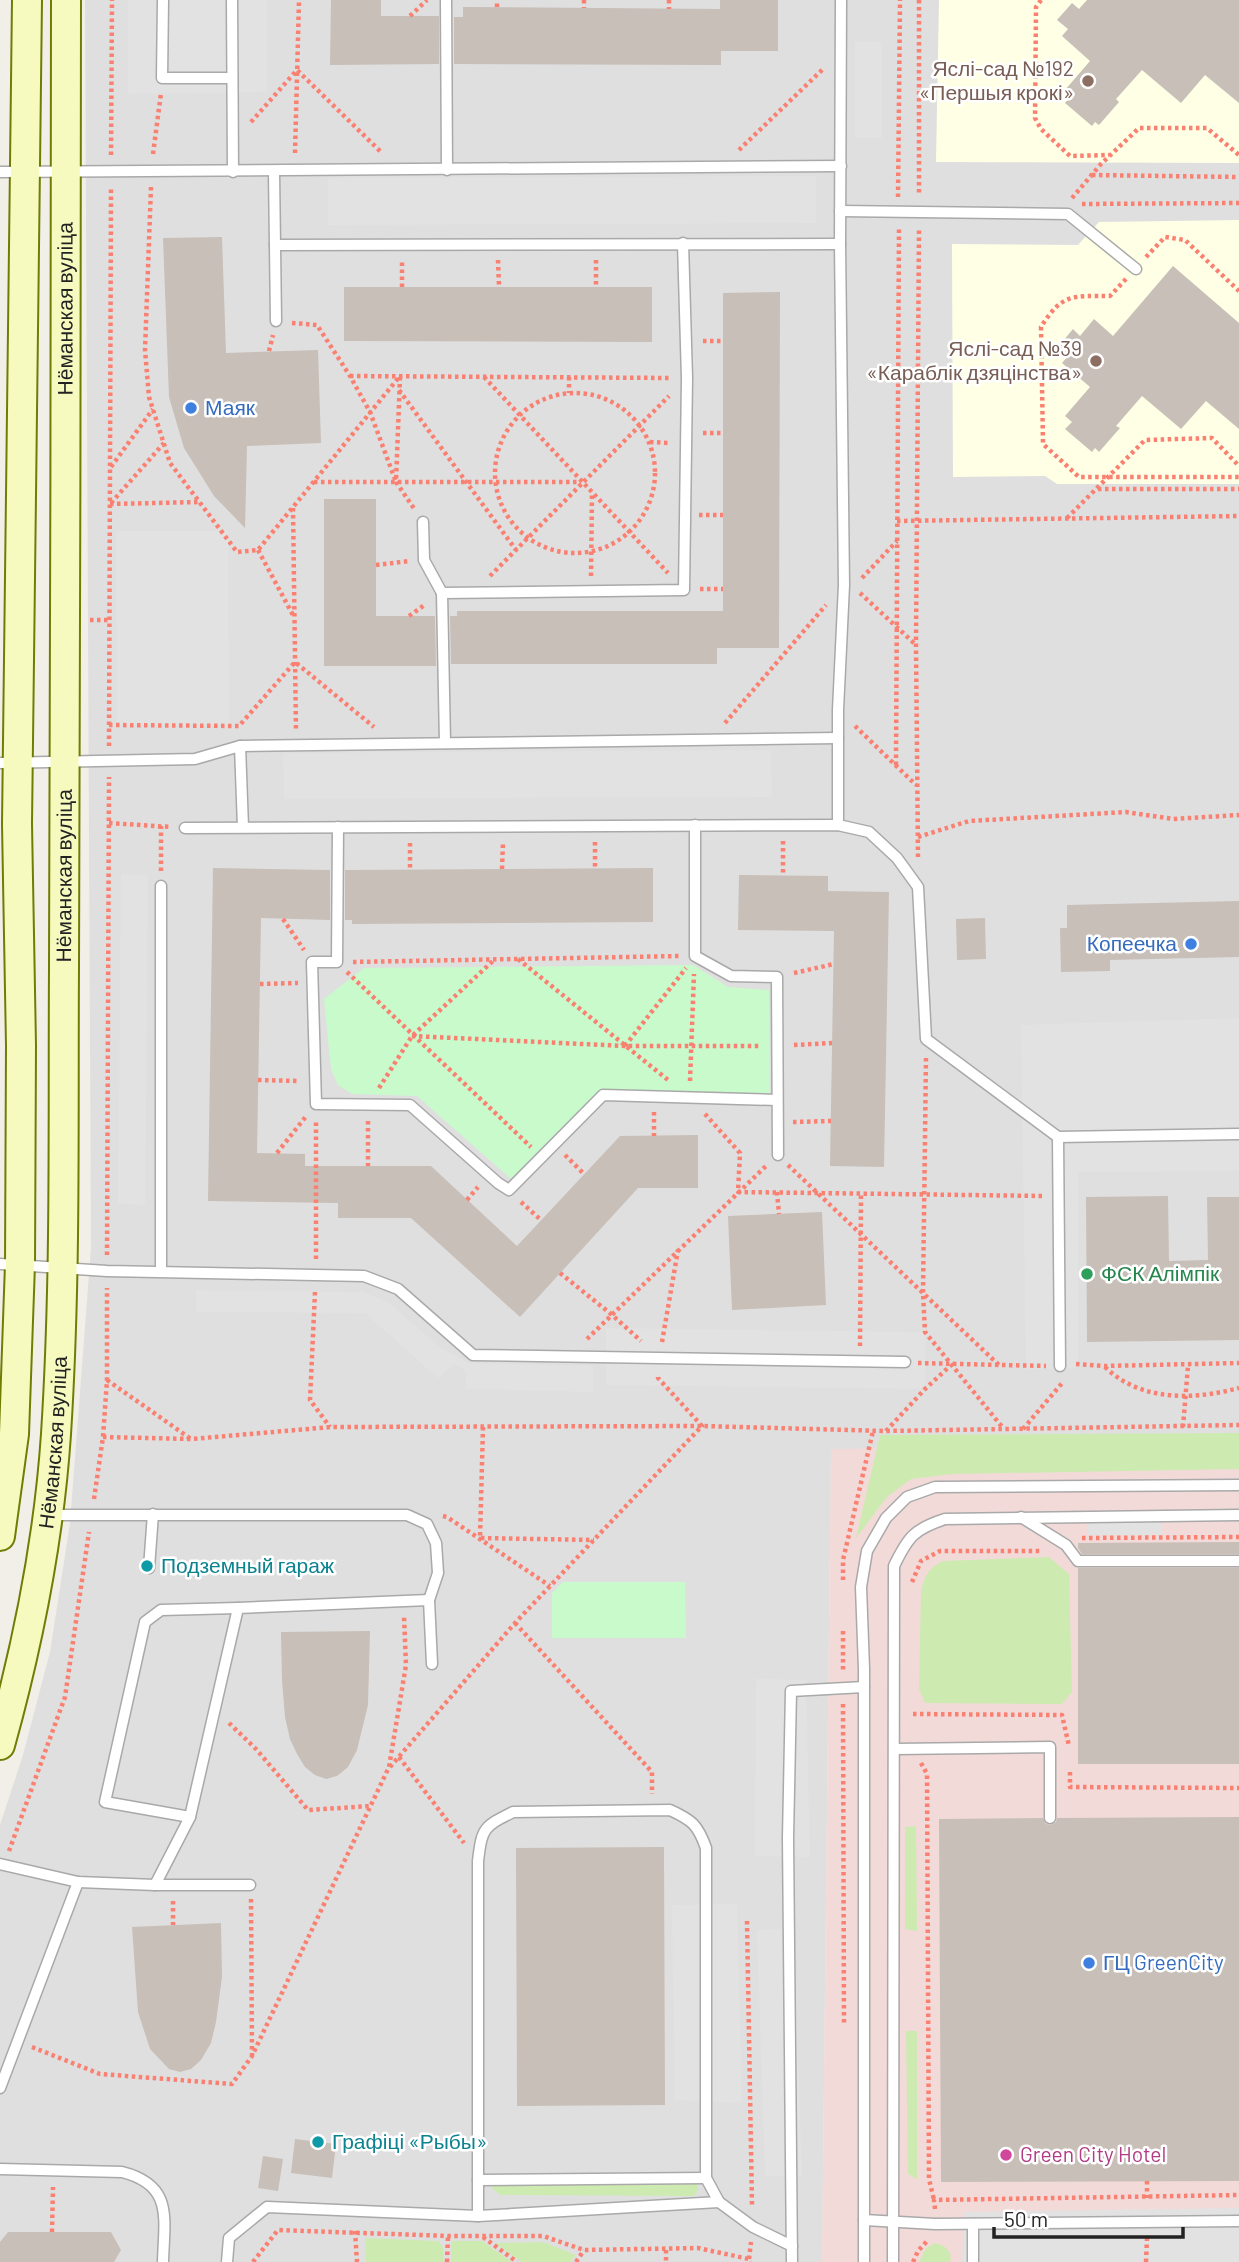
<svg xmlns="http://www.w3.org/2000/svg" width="1239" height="2262" viewBox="0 0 1239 2262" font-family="Barlow,sans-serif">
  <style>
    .residential { fill: #e0dfdf }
    .commercial { fill: #f2dad9 }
    .education { fill: #ffffe5 }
    .grass { fill: #cdebb0 }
    .park { fill: #c8facc }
    .parking { fill: #e2e2e2 }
    .building { fill: #c7bfb8 }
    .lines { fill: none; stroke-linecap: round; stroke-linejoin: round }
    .service-casing { stroke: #a9a9a9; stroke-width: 13 }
    .secondary-casing { stroke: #707d05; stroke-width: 32 }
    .path { stroke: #fa8072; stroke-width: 4.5; stroke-dasharray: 3.5 3.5; stroke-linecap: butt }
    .service { stroke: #fff; stroke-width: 10 }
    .secondary { stroke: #f7fabf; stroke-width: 28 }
    .education-dot { fill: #8d6e63; stroke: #fff; stroke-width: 2.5 }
    .shop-dot { fill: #3f7fe0; stroke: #fff; stroke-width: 2.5 }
    .leisure-dot { fill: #2e9e5b; stroke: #fff; stroke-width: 2.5 }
    .culture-dot { fill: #0f9aa8; stroke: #fff; stroke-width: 2.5 }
    .hotel-dot { fill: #d1479c; stroke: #fff; stroke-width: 2.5 }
    .labels { text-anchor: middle; stroke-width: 5; stroke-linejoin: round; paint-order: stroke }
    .education-label { font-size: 21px; fill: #785e54; stroke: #fff; text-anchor: end }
    .street-label { font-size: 21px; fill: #222; stroke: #fff }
    .shop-label { font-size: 21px; fill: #366cbe; stroke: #fff; text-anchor: start }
    .leisure-label { font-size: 21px; fill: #27864d; stroke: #fff; text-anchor: start }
    .culture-label { font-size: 21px; fill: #0d838f; stroke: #fff; text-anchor: start }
    .hotel-label { font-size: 21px; fill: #b23c85; stroke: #fff; text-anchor: start }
  </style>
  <rect width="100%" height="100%" fill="#f2efe9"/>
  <!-- residential -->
  <polygon class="residential" points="85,0 1239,0 1239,1444 831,1450 822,2262 0,2262 0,1825 23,1755 50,1652 70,1523 91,1248"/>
  <!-- commercial -->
  <polygon class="commercial" points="1239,1444 1239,2262 822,2262 831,1449"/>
  <!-- education -->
  <g class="education">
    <polygon points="939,0 1239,0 1239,163 936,162"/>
    <polygon points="1239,220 1239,484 1057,484 1045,476 953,477 952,244 1078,245 1099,222"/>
  </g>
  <!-- grass -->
  <g class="grass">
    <polygon points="1239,1433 1239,1469 953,1474 911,1479 887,1497 856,1538 880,1435"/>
    <path d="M1049,1557L1069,1574L1072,1692L1062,1704L925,1703L919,1689L921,1590C925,1575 929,1568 943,1561Z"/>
    <polygon points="916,1826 917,1931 905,1929 905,1827"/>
    <polygon points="906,2031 917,2031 917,2179 908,2174"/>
    <polygon points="694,2181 698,2186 698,2191 694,2196 500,2195 492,2188 493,2183"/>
    <polygon points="365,2238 438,2241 443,2247 443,2262 366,2262"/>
    <polygon points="451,2241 482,2241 512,2262 451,2262"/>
    <polygon points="543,2242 576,2255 570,2262 522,2262 495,2243"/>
    <path d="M935,2243C944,2245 953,2251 950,2262H919L926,2248Z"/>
  </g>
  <!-- park -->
  <g class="park">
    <polygon points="693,965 728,987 769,990 770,1094 601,1089 511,1179 417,1096 352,1094 338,1085 331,1069 324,999 364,968"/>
    <polygon points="563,1582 685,1582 686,1638 552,1638 552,1593"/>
  </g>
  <!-- parking -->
  <g class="parking">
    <polygon points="128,0 267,0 267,92 128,94"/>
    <rect x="855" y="42" width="27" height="96"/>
    <polygon points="816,176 816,223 328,225 328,178"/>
    <polygon points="116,531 228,531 229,725 117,725"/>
    <polygon points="771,750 772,797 284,799 283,753"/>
    <polygon points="121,874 148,875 145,1205 118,1204"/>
    <polygon points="1239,1018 1239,1171 1078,1172 1078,1368 1026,1369 1021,1025"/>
    <polygon points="196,1290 363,1292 388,1302 438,1346 469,1363 593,1366 593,1392 466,1389 466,1371 454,1364 438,1378 365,1313 196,1312"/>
    <polygon points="606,1328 925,1332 925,1389 606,1385"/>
    <polygon points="1088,1519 1161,1520 1162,1535 1088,1535"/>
    <polygon points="756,1679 806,1680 810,1857 755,1856"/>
    <polygon points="737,1904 742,2103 675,2100 672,1905"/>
    <polygon points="794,1928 802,2176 765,2176 757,1930"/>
    <polygon points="1239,2208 1239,2262 962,2262 964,2212"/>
  </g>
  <!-- building -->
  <g class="building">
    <polygon points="331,0 381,0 381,16 439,16 439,64 330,65"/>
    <polygon points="720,0 778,0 778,51 721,51 721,65 454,64 454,17 463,17 463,7 720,9"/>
    <polygon points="1087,0 1239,0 1239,103 1205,75 1181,103 1142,70 1116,99 1119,102 1099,125 1095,122 1092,126 1065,103 1072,95 1065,90 1090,61 1062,36 1068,29 1057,20 1072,3 1079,9"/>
    <polygon points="222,237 226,353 318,350 321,443 247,446 245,528 214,496 184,448 169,397 163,238"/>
    <polygon points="1173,266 1239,323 1239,429 1206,401 1181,429 1142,396 1116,426 1120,428 1099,452 1095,448 1092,452 1065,429 1072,422 1065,416 1090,387 1062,363 1068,356 1058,347 1073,329 1080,336 1094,319 1113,336"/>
    <polygon points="344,287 652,287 652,342 344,341"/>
    <polygon points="780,292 779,648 717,648 717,664 451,664 450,616 457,616 457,611 723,611 723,293"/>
    <polygon points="324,499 376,499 376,616 435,616 436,666 324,666"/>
    <polygon points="213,868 330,870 330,920 261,918 257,1153 305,1154 305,1166 431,1166 517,1246 620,1136 698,1135 698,1188 638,1188 520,1317 411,1218 338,1218 338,1203 208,1201"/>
    <polygon points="653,868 653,922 352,924 352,920 345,920 345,870"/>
    <polygon points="739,875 828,876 828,891 889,892 884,1167 830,1166 834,931 738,930"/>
    <polygon points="1239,901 1239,957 1110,960 1110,971 1061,972 1060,928 1067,928 1067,905"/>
    <polygon points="985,918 986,959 957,960 956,919"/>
    <polygon points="1168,1196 1169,1261 1208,1260 1207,1197 1239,1197 1239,1340 1087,1342 1086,1197"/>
    <polygon points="822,1212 826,1305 732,1310 728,1216"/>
    <polygon points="1239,1542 1239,1554 1082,1554 1078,1548 1078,1543"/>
    <rect x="1078" y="1568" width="161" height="196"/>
    <polygon points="370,1631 368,1705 357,1750 348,1767 337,1776 326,1779 315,1775 305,1767 297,1754 290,1739 285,1717 282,1680 281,1632"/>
    <polygon points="1239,1817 1239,2181 941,2182 939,1819 1043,1818 1046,1824 1051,1825 1056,1822 1057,1818"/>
    <polygon points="664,1847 665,2105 517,2106 516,1848"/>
    <polygon points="221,1923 222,1977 216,2022 211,2043 201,2060 191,2069 180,2072 169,2069 150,2049 138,2012 132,1927"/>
    <polygon points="295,2139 336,2144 332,2178 291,2173"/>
    <polygon points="263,2156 283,2159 278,2191 258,2188"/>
    <polygon points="8,2232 111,2232 121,2250 114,2262 0,2262 0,2242"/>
  </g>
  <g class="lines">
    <defs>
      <g id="service">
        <polyline points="163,0 162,78 232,78"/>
        <polyline points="232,0 233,172"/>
        <polyline points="446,0 447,170"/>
        <polyline points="0,172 841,166"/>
        <polyline points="274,172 276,321"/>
        <polyline points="840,211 1068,214 1136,269"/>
        <polyline points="275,245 840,244"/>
        <polyline points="423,522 424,560 442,593 684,590 687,378 683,243"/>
        <polyline points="442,593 445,743"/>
        <polyline points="240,746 243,827"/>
        <polyline points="0,763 195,759 240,746 838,738"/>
        <polyline points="695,825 695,956 731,976 777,977 778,1155"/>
        <polyline points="838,825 838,710 844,585 840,244 841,0"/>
        <polyline points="338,827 337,962 312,962 316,1104 410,1105 498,1183 509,1190 603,1095 777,1100"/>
        <polyline points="185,828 838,825 869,832 897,858 918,887 926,1039 1058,1137 1239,1134"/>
        <polyline points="1058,1137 1060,1366"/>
        <polyline points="0,1264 107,1271 364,1276 398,1289 473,1355 905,1362"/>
        <polyline points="161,1271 161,886"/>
        <polyline points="51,1515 407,1515 427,1524 436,1543 438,1573 429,1600 432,1664"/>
        <polyline points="1021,1517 1066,1545 1078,1561 1239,1561"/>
        <polyline points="149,1568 153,1514"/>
        <polyline points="895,1749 1050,1747 1050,1818"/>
        <polyline points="190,1817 105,1802 145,1622 161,1610 238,1608"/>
        <polyline points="0,1864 78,1882 155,1885 250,1885"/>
        <polyline points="155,1885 190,1817 238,1608 429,1600"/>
        <polyline points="0,2088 78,1882"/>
        <path d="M0,2169L122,2172C174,2185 164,2219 163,2262"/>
        <polyline points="478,2180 706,2178"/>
        <path d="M478,2216V1861C482,1828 483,1827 513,1812L670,1810C692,1820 698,1825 706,1848V2178L719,2202L753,2227L792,2246"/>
        <polyline points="864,2220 935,2224 1239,2221"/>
        <polyline points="973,2224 973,2262"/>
        <polyline points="227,2262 229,2238 267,2207 478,2216 719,2202"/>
        <polyline points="792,2262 788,1838 791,1691 864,1687"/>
        <polyline points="864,2262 864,1669 861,1587 867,1551 886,1518 907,1497 935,1487 1239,1485"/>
        <path d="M893,2262L894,1566C908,1537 914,1529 945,1519L1239,1515"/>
      </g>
      <g id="secondary">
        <polyline points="0,1536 14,1434 20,1264 21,1046 17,824 27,0"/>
        <path id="s1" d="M0,1745C28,1644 49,1539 56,1434C66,1279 63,1123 64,968C66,645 65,323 66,0"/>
      </g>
    </defs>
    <!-- service casing -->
    <use href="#service" class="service-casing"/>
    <!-- secondary casing -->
    <use href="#secondary" class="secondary-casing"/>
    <!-- path -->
    <g class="path">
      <polyline points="584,0 584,8"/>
      <polyline points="669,0 669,9"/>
      <polyline points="919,0 919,195"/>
      <polyline points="1041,0 1036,7 1035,118 1041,129 1070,156 1109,155"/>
      <polyline points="497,7 497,0"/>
      <polyline points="410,16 427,0"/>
      <polyline points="251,122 297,70 382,153"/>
      <polyline points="739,150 823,69"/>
      <polyline points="295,153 299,0"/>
      <polyline points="153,154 161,93"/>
      <polyline points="111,155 112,0"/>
      <polyline points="1092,175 1239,177"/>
      <polyline points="151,187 145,350 149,397 170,463 237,552 258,550 400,376"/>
      <polyline points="898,197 900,0"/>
      <polyline points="1072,198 1101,164 1139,128 1207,128 1239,155"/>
      <polyline points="1082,204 1239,203"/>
      <polyline points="1146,257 1165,237 1185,240 1239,291"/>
      <polyline points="498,260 499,287"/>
      <polyline points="596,260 596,287"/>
      <path d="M1126,279L1110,296C1073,296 1062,293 1041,327L1043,444L1079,477H1239"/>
      <polyline points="402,287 402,260"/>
      <polyline points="292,323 317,325 350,376 370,412 396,482"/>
      <polyline points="703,341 723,341"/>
      <polyline points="269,351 273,335"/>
      <polyline points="350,376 672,378"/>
      <polyline points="400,377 396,482 415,510"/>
      <polyline points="484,377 668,573"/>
      <polyline points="569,377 569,393"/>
      <polyline points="399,390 516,550"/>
      <circle cx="575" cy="473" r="80"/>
      <polyline points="703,433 723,433"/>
      <polyline points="650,442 669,443"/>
      <polyline points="111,467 153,409"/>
      <polyline points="314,482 581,482"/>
      <polyline points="1098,489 1239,489"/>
      <polyline points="111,503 164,443"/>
      <polyline points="110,504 200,502"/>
      <polyline points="293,508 296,731"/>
      <polyline points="699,515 723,515"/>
      <polyline points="1067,518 1145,440 1212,438 1239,466"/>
      <polyline points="897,521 1239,516"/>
      <polyline points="258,550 294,617"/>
      <polyline points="376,565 410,561"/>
      <polyline points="490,576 669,396"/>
      <polyline points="591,576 592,493"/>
      <polyline points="862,578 897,541"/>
      <polyline points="700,589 723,589"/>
      <polyline points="860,593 915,644"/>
      <polyline points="409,616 426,604"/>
      <polyline points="90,620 110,620"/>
      <polyline points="725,723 826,605"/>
      <polyline points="109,725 239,726 295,662 374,727"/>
      <polyline points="855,726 916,785"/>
      <polyline points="109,746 111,188"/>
      <polyline points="896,765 899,226"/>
      <polyline points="109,823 171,827"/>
      <polyline points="918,837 969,821 1126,812 1173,819 1239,815"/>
      <polyline points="783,841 783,875"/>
      <polyline points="595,842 595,869"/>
      <polyline points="410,843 410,870"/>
      <polyline points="918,857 916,644 919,228"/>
      <polyline points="502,869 503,842"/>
      <polyline points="161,871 161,826"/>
      <polyline points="283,919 304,950"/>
      <polyline points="518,959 668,1080"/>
      <polyline points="353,962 680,956"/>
      <polyline points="347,972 531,1147"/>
      <polyline points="794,973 834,964"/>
      <polyline points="260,984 298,983"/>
      <polyline points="412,1036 625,1046 761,1046"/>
      <polyline points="794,1045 832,1043"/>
      <polyline points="625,1046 686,968"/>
      <polyline points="926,1058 923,1293 925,1332 1003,1428"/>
      <polyline points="258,1080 299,1081"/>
      <polyline points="690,1081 694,974"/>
      <polyline points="379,1088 412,1036 494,960"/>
      <polyline points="654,1112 654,1136"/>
      <polyline points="705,1114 740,1153 738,1192 1044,1196"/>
      <polyline points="368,1121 368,1166"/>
      <polyline points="793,1122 831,1121"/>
      <polyline points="277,1153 307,1115"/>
      <polyline points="565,1155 584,1174"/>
      <polyline points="788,1165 1001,1367"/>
      <polyline points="777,1192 779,1214"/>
      <polyline points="467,1200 478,1187"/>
      <polyline points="521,1202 541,1220"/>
      <polyline points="107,1255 109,777"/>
      <polyline points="316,1259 316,1121"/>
      <polyline points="560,1273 611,1314 641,1341"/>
      <polyline points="315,1292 310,1400 330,1427"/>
      <polyline points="587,1339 767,1165"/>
      <polyline points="662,1342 678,1250"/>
      <polyline points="860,1346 861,1193"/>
      <polyline points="918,1363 1046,1366"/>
      <polyline points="1076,1364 1104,1366 1239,1363"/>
      <path d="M1105,1367C1141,1402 1194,1400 1239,1388"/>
      <polyline points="107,1380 191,1439"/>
      <polyline points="483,1427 480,1538 594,1540"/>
      <polyline points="1183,1427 1188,1366"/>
      <polyline points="1023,1429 1063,1382"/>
      <polyline points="886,1431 925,1389 950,1366"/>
      <polyline points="103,1437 192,1439 331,1427 702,1426 886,1431 1239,1425"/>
      <polyline points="94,1499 103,1437 107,1380 107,1288"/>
      <polyline points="443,1516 447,1517 550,1586"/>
      <polyline points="1082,1538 1239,1537"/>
      <polyline points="843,1580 843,1560 873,1431"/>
      <polyline points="912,1582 921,1561 940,1551 1041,1551"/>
      <polyline points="515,1623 652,1772 652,1794"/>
      <polyline points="843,1631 843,1671"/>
      <polyline points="843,1704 844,2025"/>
      <polyline points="913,1714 1062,1715 1069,1746"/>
      <polyline points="229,1723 256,1749 308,1810 371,1806"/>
      <polyline points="399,1757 464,1843"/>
      <polyline points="921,1763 927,1774 929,2179 934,2200"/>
      <polyline points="390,1767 515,1623 702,1426 658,1378 658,1375"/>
      <polyline points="1070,1772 1070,1787 1239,1788"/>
      <polyline points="9,1851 65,1697 89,1532"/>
      <polyline points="251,1899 252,2055"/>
      <polyline points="173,1901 173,1925"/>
      <polyline points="747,1921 752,2206"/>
      <polyline points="32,2047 100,2074 232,2084 252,2056 389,1767 406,1665 404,1616"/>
      <polyline points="1147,2181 1147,2198"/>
      <polyline points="935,2209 934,2200 1239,2195"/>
      <polyline points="355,2231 357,2262"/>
      <polyline points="52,2232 53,2187"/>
      <polyline points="483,2237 517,2262"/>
      <polyline points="666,2250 666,2262"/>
      <polyline points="749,2259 751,2242"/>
      <polyline points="253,2262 278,2230 448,2236 543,2236 584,2250 698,2248 749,2259 750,2262"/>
      <polyline points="447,2262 448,2236"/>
      <polyline points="576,2262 584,2250"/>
      <polyline points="913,2262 918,2251 928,2240"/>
      <polyline points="1146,2262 1147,2238"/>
    </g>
    <!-- service -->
    <use href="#service" class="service"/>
    <!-- secondary -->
    <use href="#secondary" class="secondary"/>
  </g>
  <!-- markers -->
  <g class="education-dot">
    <circle cx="1088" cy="81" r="7"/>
    <circle cx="1096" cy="361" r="7"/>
  </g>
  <g class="shop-dot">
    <circle cx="191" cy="408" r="7"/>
    <circle cx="1191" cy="944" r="7"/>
    <circle cx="1089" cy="1963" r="7"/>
  </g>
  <circle class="leisure-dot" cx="1087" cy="1274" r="7"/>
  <g class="culture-dot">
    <circle cx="147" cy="1566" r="7"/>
    <circle cx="318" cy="2142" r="7"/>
  </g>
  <circle class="hotel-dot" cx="1006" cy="2155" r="7"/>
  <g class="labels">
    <!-- education labels -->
    <g class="education-label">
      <text x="1074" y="76">Яслі-сад №192<tspan x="1074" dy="24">«Першыя крокі»</tspan></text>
      <text x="1082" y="356">Яслі-сад №39<tspan x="1082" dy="24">«Караблік дзяцінства»</tspan></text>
    </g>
    <!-- street labels -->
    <g class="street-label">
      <text dy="7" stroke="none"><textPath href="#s1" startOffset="1442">Нёманская вуліца</textPath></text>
      <text dy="7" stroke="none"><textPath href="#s1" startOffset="875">Нёманская вуліца</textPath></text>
      <text dy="7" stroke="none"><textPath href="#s1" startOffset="308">Нёманская вуліца</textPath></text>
    </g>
    <!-- shop labels -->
    <g class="shop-label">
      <text x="205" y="415">Маяк</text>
      <text x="1177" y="951" text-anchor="end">Копеечка</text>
      <text x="1103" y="1970">ГЦ GreenCity</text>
    </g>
    <!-- leisure labels -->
    <g class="leisure-label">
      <text x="1101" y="1281">ФСК Алімпік</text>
    </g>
    <!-- culture labels -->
    <g class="culture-label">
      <text x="161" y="1573">Подземный гараж</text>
      <text x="332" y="2149">Графіці «Рыбы»</text>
    </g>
    <!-- hotel labels -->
    <g class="hotel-label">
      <text x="1020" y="2162">Green City Hotel</text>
    </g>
  </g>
  <!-- scale -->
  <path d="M994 2227v10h189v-10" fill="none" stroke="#222222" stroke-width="3.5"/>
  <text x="1004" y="2227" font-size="21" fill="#222222" stroke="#ffffff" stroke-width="5" paint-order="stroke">50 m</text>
</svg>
